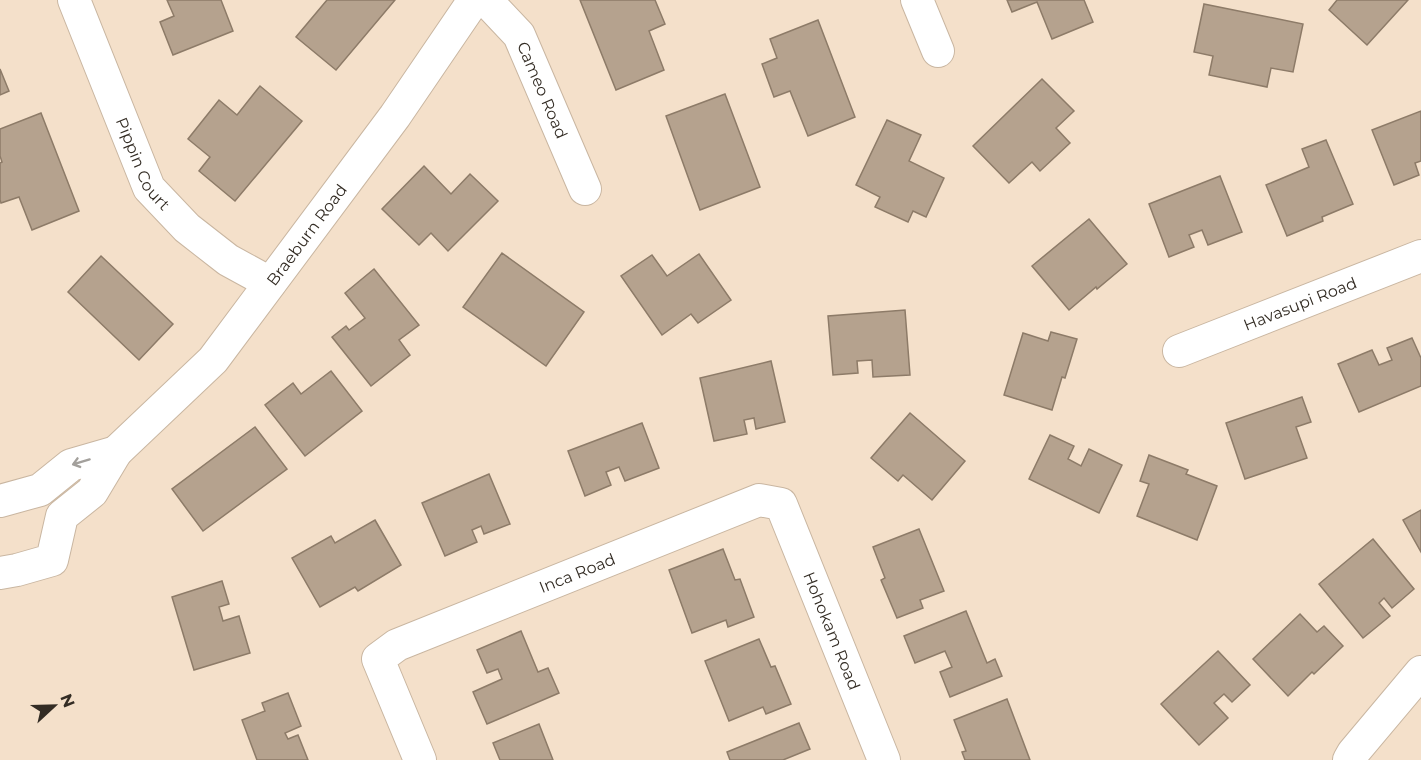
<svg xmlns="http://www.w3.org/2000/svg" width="1421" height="760" viewBox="0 0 1421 760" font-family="Montserrat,sans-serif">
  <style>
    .building { fill: #b5a28e; stroke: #8d7b68; stroke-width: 1.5 }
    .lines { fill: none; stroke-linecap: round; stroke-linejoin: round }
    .minor-casing { stroke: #c9b6a1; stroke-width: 34 }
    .minor { stroke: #fff; stroke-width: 32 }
    .oneway { stroke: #a3a09c }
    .labels { text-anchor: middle; stroke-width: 5; stroke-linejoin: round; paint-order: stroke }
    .street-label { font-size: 16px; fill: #332c24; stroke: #f4e0ca }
  </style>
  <rect width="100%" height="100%" fill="#f4e0ca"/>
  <!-- building -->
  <g class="building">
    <polygon points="167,0 221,0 233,31 173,55 160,22 174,16"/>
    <polygon points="327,0 395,0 336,70 296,37"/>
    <polygon points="580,0 655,0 665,24 649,31 664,70 616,90"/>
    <polygon points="1007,0 1084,0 1093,22 1052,39 1037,2 1012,12"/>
    <polygon points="1337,0 1408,0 1367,45 1329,10"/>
    <polygon points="1204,4 1303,24 1293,72 1271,68 1267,87 1209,75 1213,56 1194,52"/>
    <polygon points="818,20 855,117 808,136 790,91 774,97 762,64 777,58 770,39"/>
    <polygon points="0,69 9,91 0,95"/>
    <polygon points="1042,79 1074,111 1056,128 1070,143 1040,171 1032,162 1009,183 973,146"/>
    <polygon points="260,86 302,121 235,201 199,171 210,157 188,139 219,100 237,115"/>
    <polygon points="725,94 760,187 700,210 666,116"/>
    <polygon points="1421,111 1421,161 1415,163 1419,175 1394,185 1372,130"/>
    <polygon points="41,113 79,211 32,230 19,197 1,203 0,200 0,163 2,162 0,156 0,129"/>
    <polygon points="887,120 921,135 909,161 944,178 926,217 913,211 908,222 875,207 880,197 856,185"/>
    <polygon points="1326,140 1353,204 1322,217 1323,221 1287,236 1266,185 1309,167 1302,149"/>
    <polygon points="424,166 451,194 470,174 498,201 448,251 431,233 419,245 382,209"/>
    <polygon points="1220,176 1242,232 1208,245 1202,230 1189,235 1194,247 1169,257 1149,204"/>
    <polygon points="1089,219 1127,264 1097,289 1096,287 1069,310 1032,266"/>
    <polygon points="502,253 584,312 546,366 463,307"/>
    <polygon points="699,254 731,300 698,323 691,314 662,335 621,276 652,255 667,276"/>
    <polygon points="101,256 173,324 139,360 68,292"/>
    <polygon points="374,269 419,325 399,340 410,355 371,386 332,337 346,326 349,330 365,318 345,293"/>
    <polygon points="905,310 910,375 873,377 872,360 857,361 858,373 833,375 828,316"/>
    <polygon points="1051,332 1077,339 1065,378 1062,377 1052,410 1004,395 1023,333 1048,341"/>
    <polygon points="1412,338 1421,358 1421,386 1359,412 1338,364 1372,350 1379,365 1392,360 1387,348"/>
    <polygon points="771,361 785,422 756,429 754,418 744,420 747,434 714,441 700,378"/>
    <polygon points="331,371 362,411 305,456 265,405 293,383 301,394"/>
    <polygon points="1302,397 1311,422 1296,427 1307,458 1245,479 1226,423"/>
    <polygon points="910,413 965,461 932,500 903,475 898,481 871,458"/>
    <polygon points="642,423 659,468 625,481 619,467 606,472 611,485 585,496 568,451"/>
    <polygon points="255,427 287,469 203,531 172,489"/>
    <polygon points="1050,435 1074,446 1068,459 1081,466 1089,449 1122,465 1099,513 1029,479"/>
    <polygon points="1149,455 1188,470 1186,474 1217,486 1197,540 1137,516 1149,484 1140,481"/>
    <polygon points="489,474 510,524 484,534 481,526 472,530 477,542 445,556 422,503"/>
    <polygon points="1421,510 1421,552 1403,520"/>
    <polygon points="375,520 401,565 358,591 355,587 320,607 292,558 331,536 335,543"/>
    <polygon points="919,529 944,591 920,600 923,608 897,618 881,580 885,578 873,547"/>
    <polygon points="1373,539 1414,589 1392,608 1384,598 1379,603 1390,616 1363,638 1319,584"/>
    <polygon points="723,549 735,580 740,579 754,617 728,627 726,620 692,633 669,570"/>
    <polygon points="222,581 229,604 219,607 223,621 239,616 250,653 194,670 172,597"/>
    <polygon points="966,611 987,663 995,659 1002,676 950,697 940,672 952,667 945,651 915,663 904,636"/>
    <polygon points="1300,614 1317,632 1324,626 1343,646 1314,674 1312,672 1288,696 1253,659"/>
    <polygon points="521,631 538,672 548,668 559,693 487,724 473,692 502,679 498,669 487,673 477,650"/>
    <polygon points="759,639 771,667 775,666 791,704 766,714 763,707 729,721 705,661"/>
    <polygon points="1218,651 1250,685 1232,702 1224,694 1214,703 1228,718 1199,745 1161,704"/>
    <polygon points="288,693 301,726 285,733 288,739 298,735 308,760 257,760 242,720 265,711 262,703"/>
    <polygon points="1007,699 1030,760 965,760 962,752 966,751 954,720"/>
    <polygon points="799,723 810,749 783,760 730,760 727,752"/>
    <polygon points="539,724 553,760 500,760 493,743"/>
  </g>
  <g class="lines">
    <defs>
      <g id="minor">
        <path id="s1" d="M74,0L149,188L187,228L228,260L270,283"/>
        <path id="s2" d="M486,0L519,35L585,189"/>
        <polyline points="917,0 938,51"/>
        <path id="s3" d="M1179,351L1421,256"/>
        <path id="s4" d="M116,452L213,360L395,116L474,0"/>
        <polyline points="0,501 40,490 71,465 116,452 92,492 62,516 52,560 17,570 0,573"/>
        <path id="s5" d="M420,760L378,659L397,645L759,500L781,504L884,760"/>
        <polyline points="1349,760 1353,753 1421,672"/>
      </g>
    </defs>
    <!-- minor casing -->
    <use href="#minor" class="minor-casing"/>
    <!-- minor -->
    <use href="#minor" class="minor"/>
  </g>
  <!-- one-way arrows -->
  <defs><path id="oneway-shaft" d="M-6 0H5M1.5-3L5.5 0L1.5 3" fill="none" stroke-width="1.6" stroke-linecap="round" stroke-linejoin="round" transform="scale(1.5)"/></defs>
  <use class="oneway" href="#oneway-shaft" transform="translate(81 462) rotate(163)"/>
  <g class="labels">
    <!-- street labels -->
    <g class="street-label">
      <text dy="6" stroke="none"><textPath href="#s2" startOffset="108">Cameo Road</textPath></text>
      <text dy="6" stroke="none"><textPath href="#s1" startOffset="178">Pippin Court</textPath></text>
      <text dy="6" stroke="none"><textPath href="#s4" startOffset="290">Braeburn Road</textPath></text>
      <text dy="6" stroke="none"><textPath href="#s3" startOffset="130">Havasupi Road</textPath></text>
      <text dy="6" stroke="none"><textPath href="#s5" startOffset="327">Inca Road</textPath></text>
      <text dy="6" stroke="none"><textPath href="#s5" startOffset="682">Hohokam Road</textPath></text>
    </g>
  </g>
  <!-- north arrow -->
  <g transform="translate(54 706) rotate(68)" stroke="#f4e0ca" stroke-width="4.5" paint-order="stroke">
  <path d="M0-4.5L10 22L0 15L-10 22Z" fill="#332c24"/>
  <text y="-9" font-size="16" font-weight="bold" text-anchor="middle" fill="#332c24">N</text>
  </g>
</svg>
